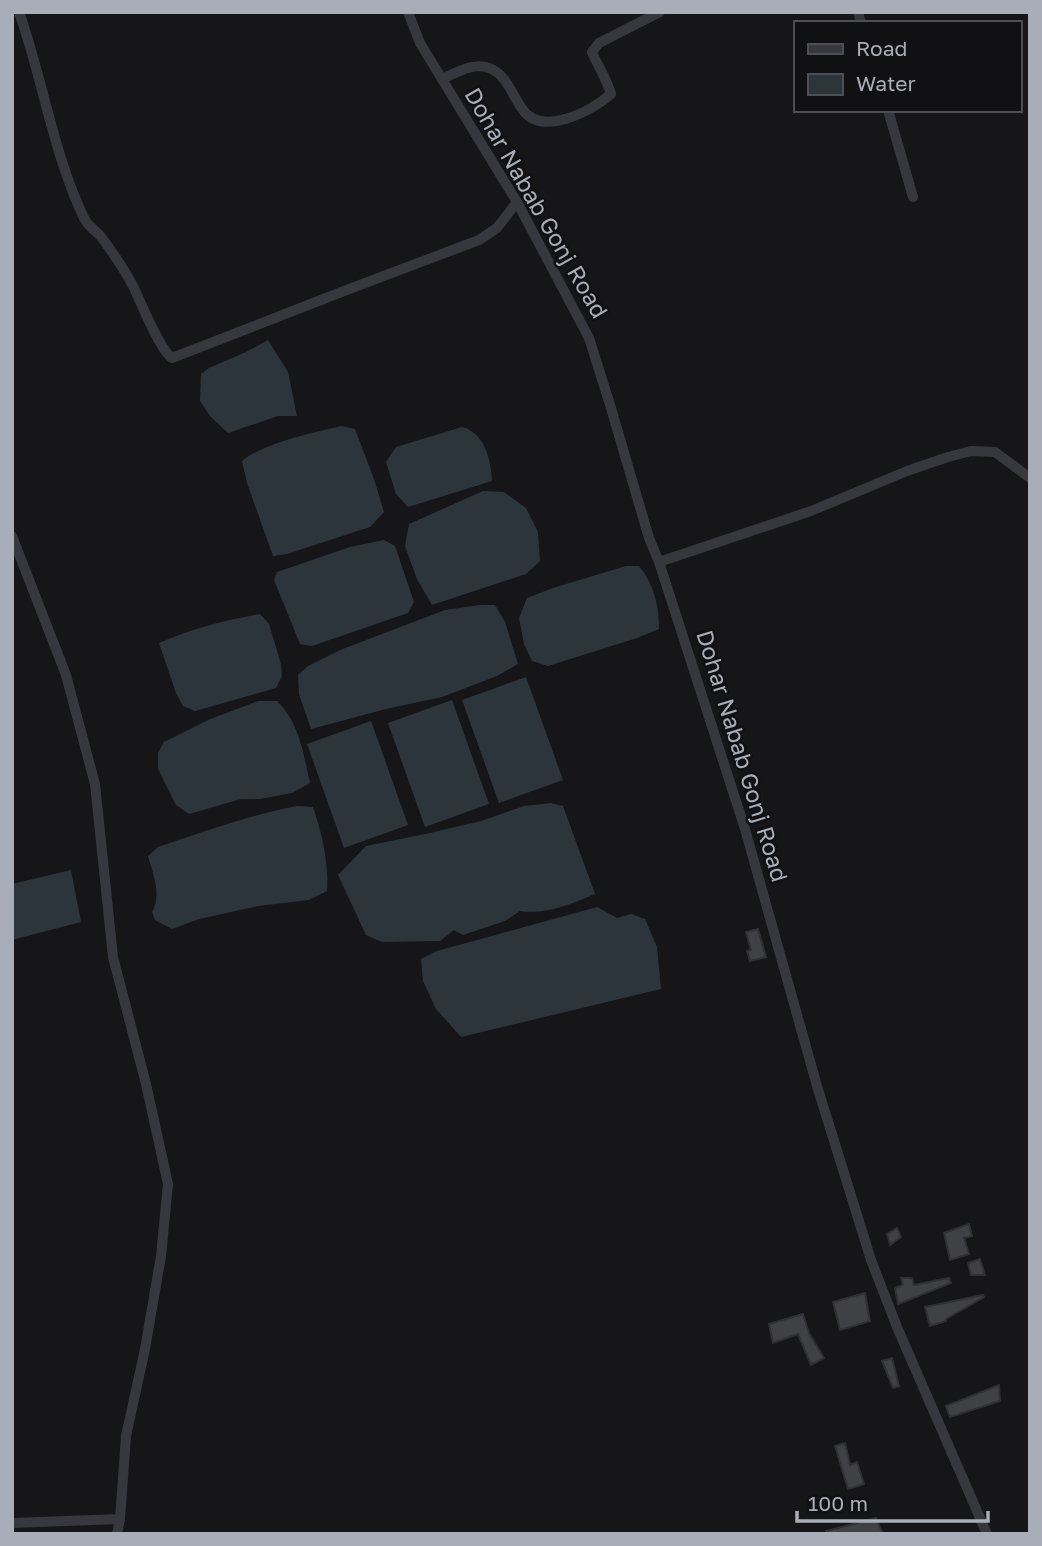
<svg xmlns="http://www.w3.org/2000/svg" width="1042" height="1546" viewBox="0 0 1042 1546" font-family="'Golos Text',sans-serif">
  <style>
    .water { fill: #2c353c }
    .building { fill: #404145; stroke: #303034; stroke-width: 2 }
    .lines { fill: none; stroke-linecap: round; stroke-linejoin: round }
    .minor { stroke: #37383d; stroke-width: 10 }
    .labels { text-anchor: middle; stroke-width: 5; stroke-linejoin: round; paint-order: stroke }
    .street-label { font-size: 23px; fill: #a8adb8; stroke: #111113 }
  </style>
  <rect width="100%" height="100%" fill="#161618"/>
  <!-- water -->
  <g class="water">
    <polygon points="268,340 288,372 297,416 278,416 228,433 210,416 200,401 201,374 209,368 246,352"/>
    <path d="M341,426L355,429L374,479L384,512L370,527L287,554L273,556L247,483L242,461C264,443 312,433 341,426Z"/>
    <path d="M462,427C485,433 491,460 492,481L408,507L396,494L386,462L396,447Z"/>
    <polygon points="483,491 504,492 526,508 538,532 540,561 526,574 432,605 417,579 405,546 409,524"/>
    <polygon points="384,540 395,546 414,602 408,613 312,646 300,644 274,580 277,572 350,547"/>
    <path d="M626,566H639C654,584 659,606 659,629L637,638L548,666L532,661L524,644L519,618L527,598L553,588Z"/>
    <polygon points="480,605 495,605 505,622 518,664 497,676 442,697 386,709 311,729 299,694 298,675 308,666 340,650 445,610"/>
    <path d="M260,614L269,624L281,664L282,676L276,688L195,711L183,706L176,693L159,643C191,629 225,620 260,614Z"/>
    <polygon points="526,677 563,780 499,803 462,700"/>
    <polygon points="452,700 489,804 425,827 388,723"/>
    <path d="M258,701H277C299,722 304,755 310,783L292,793L260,799H241L189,814L176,805L158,769V753L164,742L208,720Z"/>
    <polygon points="371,721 408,825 344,848 307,744"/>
    <path d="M551,803L563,806L595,894C571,904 546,915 520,911L505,921L463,935L454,930L440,941L382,942L366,935L338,875L366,846L430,833L481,821L524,806Z"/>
    <path d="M297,806L313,807C322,833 329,863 327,891L309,900L258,906L199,919L172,929L155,920L152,912C162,895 153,874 148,856L158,847C204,832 249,815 297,806Z"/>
    <polygon points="71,870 81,922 12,940 12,884"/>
    <polygon points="597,907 617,918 631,914 645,919 657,947 661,989 461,1037 436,1009 423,981 421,959 437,951"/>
  </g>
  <!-- building -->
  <g class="building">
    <polygon points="758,929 766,957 750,961 747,951 751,950 746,932"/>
    <polygon points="969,1224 972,1236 964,1238 969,1254 950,1260 944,1233"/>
    <polygon points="897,1228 901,1237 890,1245 887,1234"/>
    <polygon points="980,1259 985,1275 971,1275 968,1263"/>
    <polygon points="901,1278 912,1278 914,1285 949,1278 951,1283 898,1304 895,1288 903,1285"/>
    <polygon points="865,1293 870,1321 840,1330 833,1302"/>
    <polygon points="983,1295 984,1297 946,1319 946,1321 930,1326 925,1307"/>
    <polygon points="803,1314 809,1333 824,1358 811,1365 798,1334 773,1343 769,1324"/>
    <polygon points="892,1358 899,1386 893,1388 882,1361"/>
    <polygon points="999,1385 1000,1401 950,1417 946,1406"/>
    <polygon points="845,1443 850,1465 857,1462 864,1484 848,1489 835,1446"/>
    <polygon points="876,1518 883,1534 826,1534 826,1531"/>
  </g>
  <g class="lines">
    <!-- minor -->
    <g class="minor">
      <path d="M19,12C43,80 53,153 84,218C89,228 96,230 102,238C113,253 125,270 134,288C141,303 160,350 172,358L344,291L479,240L497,228L517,202"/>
      <polyline points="408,12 420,43 517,202 589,338 611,408 649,538 659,562 745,829 817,1086 871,1260 897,1327 987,1534"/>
      <polyline points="858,12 861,23"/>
      <path d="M442,79C456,73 473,62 489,68C507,74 512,96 523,110C542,137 592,111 611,94C607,79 598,67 592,52L599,43L660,12"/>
      <polyline points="888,110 913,197"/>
      <polyline points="12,536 66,675 95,784 113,957 146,1084 168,1184 161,1256 145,1349 126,1436 120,1519 117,1534"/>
      <polyline points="659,562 811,511 907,471 948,457 971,451 995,452 1030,478"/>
      <polyline points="12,1523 120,1519"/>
    </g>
  </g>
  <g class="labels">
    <!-- street labels -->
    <g class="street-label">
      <text transform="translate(536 203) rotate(60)" y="8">Dohar Nabab Gonj Road</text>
      <text transform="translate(742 756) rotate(73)" y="8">Dohar Nabab Gonj Road</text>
    </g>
  </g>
  <!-- border -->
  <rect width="1042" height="1546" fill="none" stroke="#a8adb8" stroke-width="28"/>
  <!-- legend -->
  <rect x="794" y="21" width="228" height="91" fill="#111113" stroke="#4d4f55" stroke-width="2"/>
  <rect x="808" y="44" width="35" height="10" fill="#37383d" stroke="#4d4f55" stroke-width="2"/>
  <text x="856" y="56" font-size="21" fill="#a8adb8">Road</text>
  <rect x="808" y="74" width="35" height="21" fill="#2c353c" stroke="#4d4f55" stroke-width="2"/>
  <text x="856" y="91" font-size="21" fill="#a8adb8">Water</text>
  <!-- scale -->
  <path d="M797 1511v10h191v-10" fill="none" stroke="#a8adb8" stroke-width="3.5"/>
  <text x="808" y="1511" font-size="21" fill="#a8adb8" stroke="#111113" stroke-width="5" paint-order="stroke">100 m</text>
</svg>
